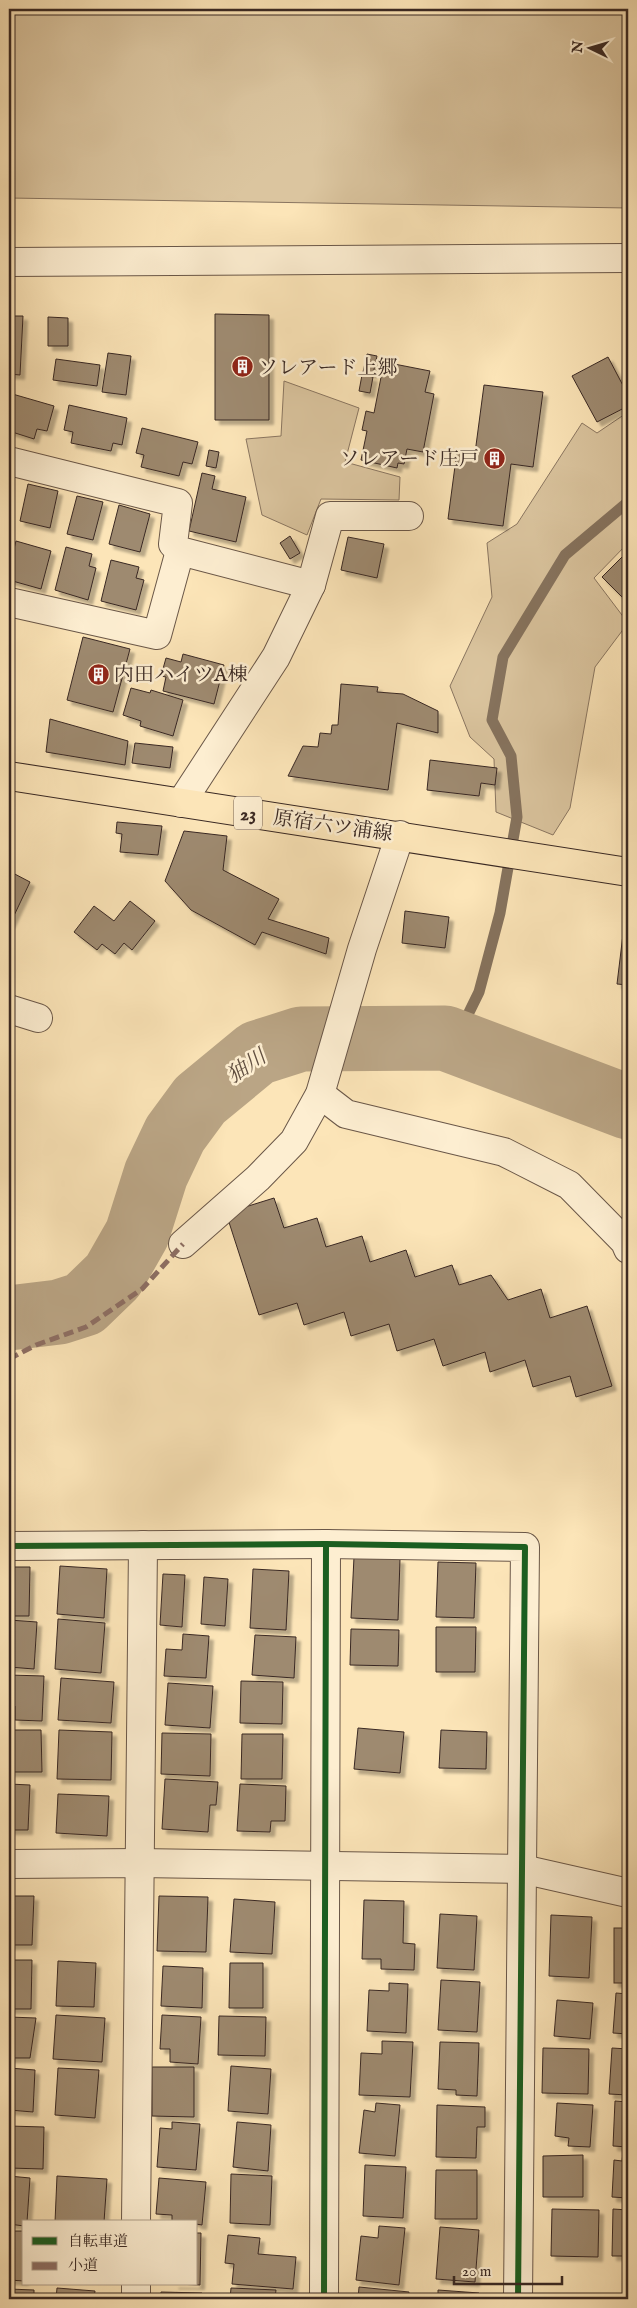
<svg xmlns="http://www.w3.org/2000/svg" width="637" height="2308" viewBox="0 0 637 2308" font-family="'IM FELL English','Noto Serif JP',serif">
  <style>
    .green { fill: #dbc59f; stroke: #8a7661 }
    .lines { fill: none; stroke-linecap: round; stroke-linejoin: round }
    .stream { stroke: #86735e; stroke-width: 11 }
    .river { stroke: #baa585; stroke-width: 65 }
    .building { fill: #9e8a70; stroke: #392823; filter: url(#shadow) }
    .minor-casing { stroke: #6a5748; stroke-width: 30 }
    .major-casing { stroke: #392823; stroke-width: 30 }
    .minor { stroke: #fdeed1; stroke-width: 28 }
    .major { stroke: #fce5b8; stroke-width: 28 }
    .quiet { stroke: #8d6e63; stroke-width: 5; stroke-dasharray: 10 5; stroke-linecap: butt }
    .cycleway-casing { stroke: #fdeed1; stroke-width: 9 }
    .cycleway { stroke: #1b5e20; stroke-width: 6 }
    .labels { text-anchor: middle; stroke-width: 5; stroke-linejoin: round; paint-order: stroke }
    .shield { fill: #fdeed1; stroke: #746357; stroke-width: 1 }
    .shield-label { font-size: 19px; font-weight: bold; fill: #392823 }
    .poi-label { font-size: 20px; fill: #392823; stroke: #fdeed1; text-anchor: start }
    .street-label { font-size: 20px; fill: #392823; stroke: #fdeed1 }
    .water-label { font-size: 21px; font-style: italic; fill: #604e40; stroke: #fdeed1 }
  </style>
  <defs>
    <filter id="shadow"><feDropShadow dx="4.5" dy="4.5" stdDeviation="1" flood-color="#0004"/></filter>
  </defs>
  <rect width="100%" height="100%" fill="#fce5b8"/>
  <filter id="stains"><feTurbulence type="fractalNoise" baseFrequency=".004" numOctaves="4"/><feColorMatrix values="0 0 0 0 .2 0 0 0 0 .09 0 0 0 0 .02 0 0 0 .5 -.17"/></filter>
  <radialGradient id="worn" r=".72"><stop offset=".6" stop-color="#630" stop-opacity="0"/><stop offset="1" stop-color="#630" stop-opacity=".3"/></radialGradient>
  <!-- green -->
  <g class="green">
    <polygon points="9,9 628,9 628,208 9,198"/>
    <polygon points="284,381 359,408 345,462 400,477 399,500 321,499 307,535 262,515 246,439 281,436"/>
    <polygon points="628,412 628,543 594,578 628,623 595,667 570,808 553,835 496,812 494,759 470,737 450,686 492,597 487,543 517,524 582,423 597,433"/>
  </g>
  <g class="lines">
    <!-- stream -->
    <polyline class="stream" points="455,1041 479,992 500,913 517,817 511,756 492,720 503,657 565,555 628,502"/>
    <!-- river -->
    <polyline class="river" points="9,1318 59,1312 84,1304 113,1276 137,1234 156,1174 175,1134 200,1100 257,1053 301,1039 445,1038 628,1107"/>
  </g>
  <!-- building -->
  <g class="building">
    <polygon points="215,314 269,315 269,420 215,420"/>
    <polygon points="9,316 23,316 20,375 9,374"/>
    <polygon points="48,317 68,318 68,346 48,346"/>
    <polygon points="108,353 131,356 126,395 102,392"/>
    <polygon points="367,354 377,356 373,374 363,372"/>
    <polygon points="608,357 628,395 628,406 597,422 572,376"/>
    <polygon points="56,359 100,365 97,386 53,380"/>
    <polygon points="384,362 430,371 425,392 434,394 423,452 407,449 404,464 398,463 397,468 361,460 367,431 362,430 366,411 374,413"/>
    <polygon points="362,375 373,377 370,393 359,391"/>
    <polygon points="484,385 543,392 533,467 511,464 503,526 448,519 457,451 475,453"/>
    <polygon points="9,393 54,406 47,431 37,429 34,439 9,431"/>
    <polygon points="69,405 127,418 122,445 113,443 111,451 71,443 73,432 64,430"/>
    <polygon points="142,428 198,442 192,464 183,462 179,476 141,467 144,455 136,453"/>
    <polygon points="209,450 219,452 216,468 206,466"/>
    <polygon points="202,473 215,476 212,489 246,497 236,542 189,531"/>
    <polygon points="28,484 58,491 50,528 20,521"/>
    <polygon points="77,496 103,502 93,540 67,534"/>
    <polygon points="119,505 150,514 140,552 109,544"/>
    <polygon points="290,536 300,553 290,559 280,543"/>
    <polygon points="348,537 384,544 377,578 341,570"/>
    <polygon points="16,541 51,551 41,589 9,580 9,568"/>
    <polygon points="66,547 92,554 89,566 96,568 88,600 55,590"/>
    <polygon points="628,551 628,603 602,577"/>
    <polygon points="111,560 139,567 136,578 144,580 136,610 101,601"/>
    <polygon points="83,637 130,649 113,712 67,700"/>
    <polygon points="183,654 224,665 214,704 163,691 166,677 161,676 166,658 181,662"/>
    <polygon points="341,684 378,687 377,692 403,694 438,711 438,733 397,723 388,790 288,776 303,746 318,747 320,733 331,734 332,725 338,725"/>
    <polygon points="131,688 150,693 151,690 183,700 173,736 140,726 141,721 123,715"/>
    <polygon points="50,719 128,741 125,765 46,752"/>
    <polygon points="135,743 173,747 170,768 132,763"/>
    <polygon points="430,760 497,768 495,785 481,783 479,796 427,790"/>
    <polygon points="117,822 162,826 158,855 120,852 122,834 116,833"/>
    <polygon points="184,831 227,836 223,870 279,899 268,919 329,938 326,954 262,932 255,945 191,910 165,881"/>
    <polygon points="9,871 30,882 10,924 9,924"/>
    <polygon points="130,901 155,921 132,950 124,943 115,954 102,944 97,950 74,932 94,906 114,921"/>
    <polygon points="405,911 449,917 445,948 402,943"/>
    <polygon points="624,926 628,926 628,985 617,984"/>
    <polygon points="274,1198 284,1228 317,1218 326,1247 362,1236 370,1262 406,1250 415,1277 452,1265 459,1285 491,1275 508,1300 541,1289 550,1318 587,1306 612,1386 576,1397 570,1376 533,1387 525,1360 490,1372 485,1352 443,1366 434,1339 397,1351 389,1324 351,1336 344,1312 304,1325 297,1303 259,1315 226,1213"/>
    <polygon points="354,1557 400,1559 398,1620 351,1618"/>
    <polygon points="438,1562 476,1563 474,1618 436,1617"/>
    <polygon points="60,1566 107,1569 104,1618 57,1614"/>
    <polygon points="9,1567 30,1567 29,1616 9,1616"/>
    <polygon points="253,1569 289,1571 286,1630 250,1628"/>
    <polygon points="163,1574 185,1575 182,1627 160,1625"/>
    <polygon points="204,1577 228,1579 225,1626 201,1624"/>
    <polygon points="58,1619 105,1623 101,1673 55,1669"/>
    <polygon points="9,1620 37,1622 34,1669 9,1667"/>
    <polygon points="436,1627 476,1627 475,1672 436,1672"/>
    <polygon points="351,1629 399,1630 398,1666 350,1665"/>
    <polygon points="183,1634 209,1636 206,1678 164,1676 166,1649 182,1650"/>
    <polygon points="255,1635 296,1637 294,1678 252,1675"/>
    <polygon points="9,1675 44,1676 42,1721 15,1720 15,1706 9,1706"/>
    <polygon points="61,1678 114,1682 111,1723 58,1720"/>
    <polygon points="241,1681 283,1682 282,1724 240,1723"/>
    <polygon points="168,1683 213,1686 210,1728 165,1725"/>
    <polygon points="358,1728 404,1732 400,1773 354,1769"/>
    <polygon points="9,1730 41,1730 42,1772 9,1772"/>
    <polygon points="59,1730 112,1732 111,1780 57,1779"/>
    <polygon points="441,1730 487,1732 486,1769 439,1768"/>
    <polygon points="162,1733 211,1734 210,1776 161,1774"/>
    <polygon points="242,1734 283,1734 282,1779 241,1779"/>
    <polygon points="165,1779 218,1782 216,1805 210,1805 208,1832 162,1829"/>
    <polygon points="9,1784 30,1785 28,1830 9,1830"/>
    <polygon points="240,1784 286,1786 285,1821 271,1821 270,1832 237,1831"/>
    <polygon points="58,1794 109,1796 107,1836 56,1833"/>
    <polygon points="9,1896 34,1896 32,1945 9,1945"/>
    <polygon points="159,1896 208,1897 206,1952 157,1951"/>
    <polygon points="234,1899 275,1902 272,1954 230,1952"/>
    <polygon points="364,1900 404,1901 403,1943 415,1944 414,1970 381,1969 381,1959 362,1959"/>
    <polygon points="440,1914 477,1916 474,1970 437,1968"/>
    <polygon points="551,1915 592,1917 589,1978 549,1976"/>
    <rect x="614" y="1928" width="14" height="55"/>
    <polygon points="9,1960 32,1960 31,2009 9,2009"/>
    <polygon points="58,1961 96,1963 94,2007 56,2006"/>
    <polygon points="230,1963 263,1963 263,2008 229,2008"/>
    <polygon points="163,1966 203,1968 202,2008 161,2006"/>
    <polygon points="441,1980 480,1982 477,2032 438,2030"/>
    <polygon points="389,1983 408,1984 406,2033 367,2031 369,1990 389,1991"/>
    <polygon points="616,1993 628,1994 628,2034 613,2033"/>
    <polygon points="557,2000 593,2003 590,2039 554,2036"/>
    <polygon points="56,2015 105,2018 102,2062 53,2059"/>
    <polygon points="162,2015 201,2017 198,2064 170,2062 170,2049 160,2049"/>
    <polygon points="219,2016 266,2017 265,2056 218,2055"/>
    <polygon points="9,2017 36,2018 30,2058 9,2058"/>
    <polygon points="382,2041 413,2042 410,2097 359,2095 361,2053 382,2054"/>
    <polygon points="440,2042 479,2043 477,2096 456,2095 456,2090 438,2089"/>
    <polygon points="543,2048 589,2049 588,2094 542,2093"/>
    <polygon points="612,2048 628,2049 628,2095 609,2094"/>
    <polygon points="231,2066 271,2069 268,2114 228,2111"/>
    <polygon points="152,2067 194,2067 194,2117 152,2116"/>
    <polygon points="9,2068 35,2070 33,2112 9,2110"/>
    <polygon points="58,2068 99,2070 95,2118 55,2115"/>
    <polygon points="615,2101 628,2102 628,2147 613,2146"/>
    <polygon points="376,2103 400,2105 395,2156 359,2153 364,2110 375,2112"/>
    <polygon points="557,2103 593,2105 590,2147 568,2146 569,2138 555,2136"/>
    <polygon points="437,2105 485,2107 485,2127 477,2127 476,2158 436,2157"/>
    <polygon points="172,2122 200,2124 196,2170 157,2167 160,2128 172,2129"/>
    <polygon points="237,2122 271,2125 268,2171 233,2167"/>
    <polygon points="9,2126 44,2127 43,2169 9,2168"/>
    <polygon points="623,2152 628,2152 628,2198 612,2197 614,2160 622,2161"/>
    <polygon points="583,2155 583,2197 543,2197 543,2156"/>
    <polygon points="365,2165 406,2167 403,2218 363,2216"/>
    <polygon points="436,2170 477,2170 477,2219 435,2219"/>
    <polygon points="231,2174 272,2176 270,2225 230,2223"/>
    <polygon points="9,2176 30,2178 27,2222 24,2222 24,2226 9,2224"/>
    <polygon points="57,2176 107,2179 104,2222 55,2222"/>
    <polygon points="159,2178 206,2182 202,2225 196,2224 196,2222 172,2222 172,2215 156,2214"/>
    <polygon points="552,2209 599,2210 598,2257 551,2256"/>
    <polygon points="613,2209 628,2210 628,2256 612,2256"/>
    <polygon points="379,2226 405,2228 399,2285 356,2280 361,2236 378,2238"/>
    <polygon points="440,2227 479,2230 475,2282 436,2279"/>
    <polygon points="9,2231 24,2231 24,2281 9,2280"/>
    <polygon points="196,2233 201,2233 200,2285 174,2284 196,2284"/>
    <polygon points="228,2235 260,2238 258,2254 296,2257 293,2289 232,2284 234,2264 225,2263"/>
    <polygon points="359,2287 409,2292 408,2299 358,2299"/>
    <polygon points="57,2288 95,2291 94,2299 56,2299"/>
    <polygon points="231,2288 276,2290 275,2299 230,2299"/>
    <polygon points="9,2289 34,2290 34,2299 9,2299"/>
    <polygon points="438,2290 479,2293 478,2299 438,2299"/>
    <polygon points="161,2292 202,2293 202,2299 161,2299"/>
  </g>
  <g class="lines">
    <defs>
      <g id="minor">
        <polyline points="9,262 628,258"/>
        <polyline points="9,461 178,503 173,544 180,551 311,585"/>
        <polyline points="9,602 157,635 180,551"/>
        <polyline points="181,803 276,657 311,585 330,516 409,516"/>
        <polyline points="9,1009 38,1018"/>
        <polyline points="320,1094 346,1114 504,1152 569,1185 625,1242 628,1249"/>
        <polyline points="183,1244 258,1178 294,1141 320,1094 362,949 400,835"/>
        <polyline points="9,1546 326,1544 525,1547 518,2299"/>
        <polyline points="9,1864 139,1863 522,1869 628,1893"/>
        <polyline points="136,2222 143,1545"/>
        <polyline points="136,2299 136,2284"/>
        <polyline points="324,2299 326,1544"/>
      </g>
      <polyline id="major" points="9,776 628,872"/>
    </defs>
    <!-- minor casing -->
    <use href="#minor" class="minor-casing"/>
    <!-- major casing -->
    <use href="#major" class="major-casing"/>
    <!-- minor -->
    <use href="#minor" class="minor"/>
    <!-- major -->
    <use href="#major" class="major"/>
    <!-- quiet -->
    <polyline class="quiet" points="9,1359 36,1345 86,1327 142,1289 183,1244"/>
    <defs>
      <g id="cycleway">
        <polyline points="9,1546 326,1544 525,1547 518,2299"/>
        <polyline points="324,2299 326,1544"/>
      </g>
    </defs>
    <!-- cycleway casing -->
    <use href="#cycleway" class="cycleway-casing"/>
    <!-- cycleway -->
    <use href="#cycleway" class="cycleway"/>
  </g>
  <!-- icons -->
  <defs>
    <symbol id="building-disc" viewBox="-11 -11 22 22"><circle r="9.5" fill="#8f2418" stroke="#fdeed1"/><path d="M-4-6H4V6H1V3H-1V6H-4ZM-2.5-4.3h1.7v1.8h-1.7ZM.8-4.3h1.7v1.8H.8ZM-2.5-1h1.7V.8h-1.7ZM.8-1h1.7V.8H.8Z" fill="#fff"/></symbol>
  </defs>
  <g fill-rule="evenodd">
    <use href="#building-disc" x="230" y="354" width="25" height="25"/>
    <use href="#building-disc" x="482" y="446" width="25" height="25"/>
    <use href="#building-disc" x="86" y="662" width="25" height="25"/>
  </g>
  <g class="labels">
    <!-- shield labels -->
    <rect class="shield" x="234" y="796.5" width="28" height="33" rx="4"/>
    <g class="shield-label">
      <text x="248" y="820">23</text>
    </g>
    <!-- poi labels -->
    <g class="poi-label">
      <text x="258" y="374">ソレアード上郷</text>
      <text x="479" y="465" text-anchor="end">ソレアード庄戸</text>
      <text x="114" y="681">内田ハイツA棟</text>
    </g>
    <!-- street labels -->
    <g class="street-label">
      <text transform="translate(333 825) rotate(8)" y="7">原宿六ツ浦線</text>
    </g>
    <!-- water labels -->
    <g class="water-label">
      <text transform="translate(246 1066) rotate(-34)" y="7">㹨川</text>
    </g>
  </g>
  <!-- margin -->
  <rect width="637" height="2308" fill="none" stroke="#fce5b8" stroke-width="30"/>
  <rect x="10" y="10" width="617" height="2288" fill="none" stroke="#392823" stroke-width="2.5"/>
  <rect x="15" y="15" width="607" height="2278" fill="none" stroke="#392823"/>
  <!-- legend -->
  <rect x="22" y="2220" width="175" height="65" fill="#fdeed1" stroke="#af9f8b"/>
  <rect x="32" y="2237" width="25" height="8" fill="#1b5e20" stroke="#af9f8b"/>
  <text x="68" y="2246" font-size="15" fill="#392823">自転車道</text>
  <rect x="32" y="2262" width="25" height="8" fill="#8d6e63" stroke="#af9f8b"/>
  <text x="68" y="2270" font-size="15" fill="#392823">小道</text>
  <!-- north arrow -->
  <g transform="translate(590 48) rotate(275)" stroke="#fdeed1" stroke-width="4" paint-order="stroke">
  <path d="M0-4L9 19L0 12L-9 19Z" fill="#392823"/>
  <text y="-8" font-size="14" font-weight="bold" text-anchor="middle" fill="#392823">N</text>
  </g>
  <!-- scale -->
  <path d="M454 2276v8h108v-8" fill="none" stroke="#392823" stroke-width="2.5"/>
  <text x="462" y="2276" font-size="15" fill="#392823" stroke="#fdeed1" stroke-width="4" paint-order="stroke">20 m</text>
  <rect width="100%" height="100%" filter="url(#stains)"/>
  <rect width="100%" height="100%" fill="url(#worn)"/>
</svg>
